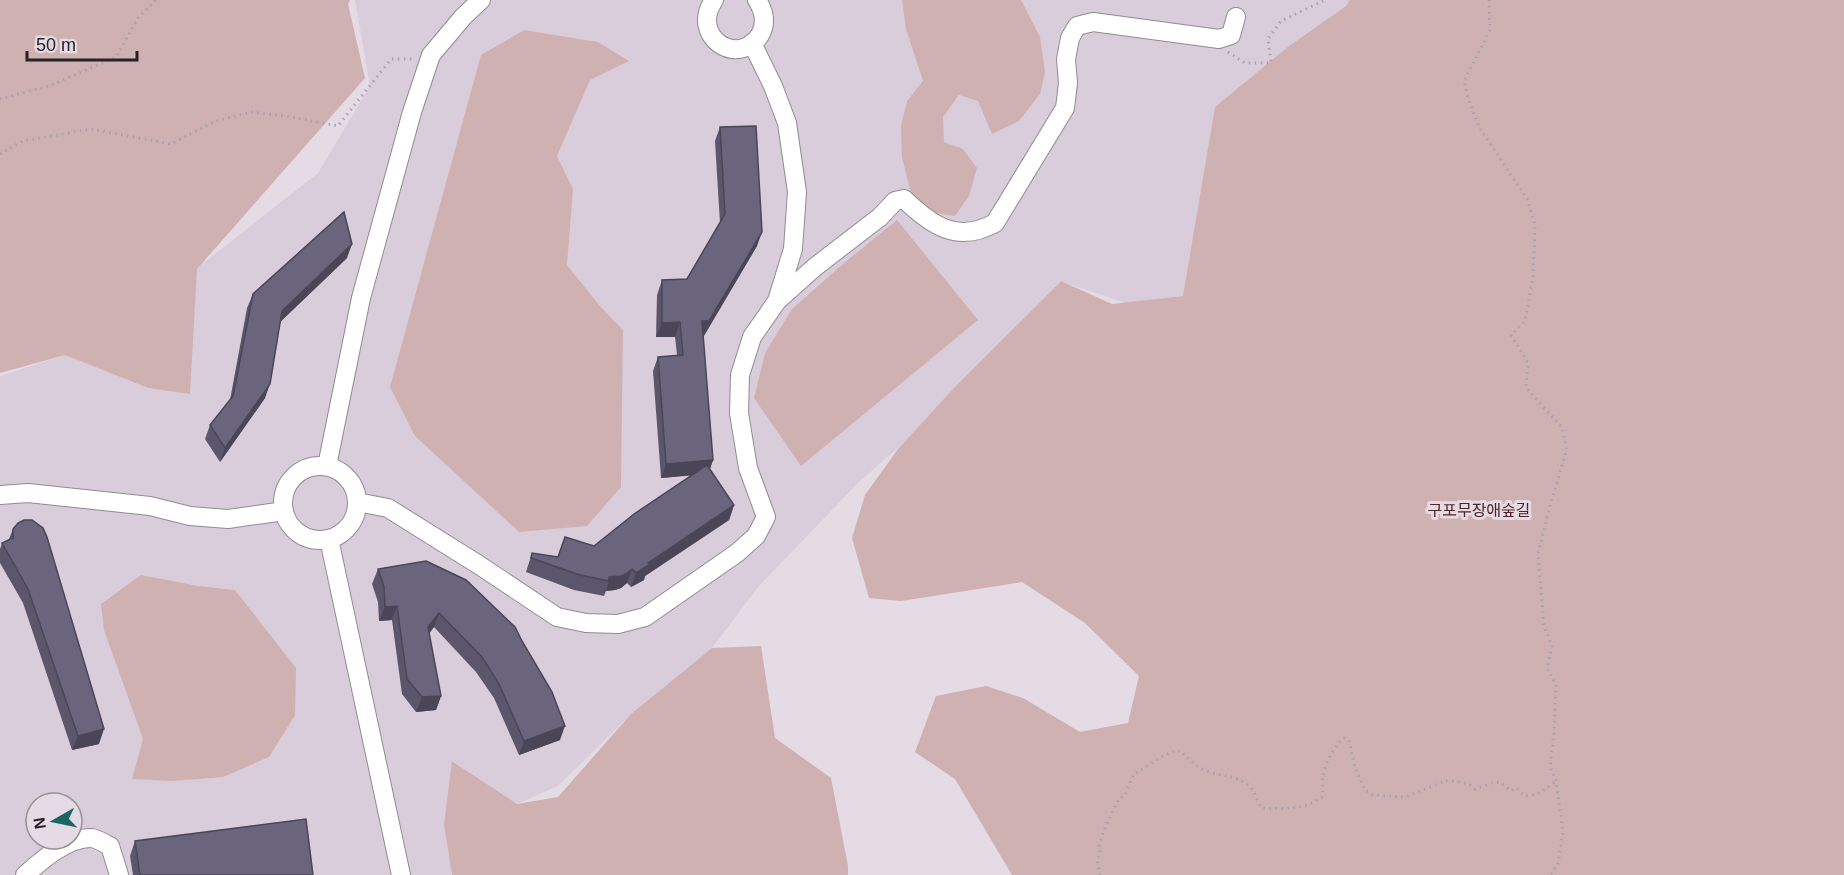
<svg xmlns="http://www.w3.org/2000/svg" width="1844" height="875" viewBox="0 0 1844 875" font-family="Arial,'Noto Sans KR',sans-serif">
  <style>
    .built { fill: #dacddb; fill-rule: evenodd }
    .green { fill: #d0b1b1 }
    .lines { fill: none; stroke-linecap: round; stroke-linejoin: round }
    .minor-casing { stroke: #928a92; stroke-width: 20 }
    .path { stroke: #a9a2aa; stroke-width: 3; stroke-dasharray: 1.5 4.5; stroke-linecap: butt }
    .minor { stroke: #fff; stroke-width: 18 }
    .wall { fill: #5b566c }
    .shaded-wall { fill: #4a4658 }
    .building { fill: #6a647d; stroke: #4a4658; stroke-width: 1.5 }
    .labels { text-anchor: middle; stroke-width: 6; stroke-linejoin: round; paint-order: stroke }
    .park-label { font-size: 16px; fill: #522326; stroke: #e4dbe4 }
  </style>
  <rect width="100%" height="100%" fill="#e4dbe4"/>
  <!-- built -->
  <path class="built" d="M355,0H1350L1346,6L1289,46L1183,296L1126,303L1060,281L908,439L859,482L758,587L712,648L631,714L558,786L517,804L453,761L444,825L452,875H0V376L65,355L148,388L190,393L196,269L318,173L370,86ZM36,803H72V839H36Z"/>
  <!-- green -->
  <g class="green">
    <polygon points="0,0 350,0 348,4 365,78 197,269 190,394 148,388 65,355 0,373"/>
    <polygon points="902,0 1021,0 1040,37 1045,72 1040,94 1019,121 992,134 978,101 959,95 943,117 944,142 963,149 977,168 969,196 955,216 930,212 911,193 902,157 901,126 907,101 923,81 906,29"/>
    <polygon points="1350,0 1844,0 1844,875 1012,875 955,779 915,752 936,696 986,686 1023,698 1080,732 1128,723 1139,676 1085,623 1022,582 901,601 869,598 852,538 865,495 898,449 955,387 1061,281 1112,304 1183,296 1215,107 1289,46 1346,6"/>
    <polygon points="524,30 598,42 629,61 590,80 557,156 573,189 567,265 599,305 623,330 621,487 587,526 519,532 415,436 390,387 481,55"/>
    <polygon points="897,220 978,320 801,466 754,398 765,353 792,309 844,263"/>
    <polygon points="141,575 198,586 235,590 296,668 295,715 269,757 223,777 173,781 132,779 143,739 104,630 101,604"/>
    <polygon points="761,646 775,738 831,778 848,866 848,875 452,875 444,825 452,761 517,804 558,797 631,714 712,648"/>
  </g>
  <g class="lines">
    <defs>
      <g id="minor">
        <path d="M714,0C689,36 738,69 760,35C767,23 764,11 757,0"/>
        <path d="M777,301L815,267L880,217L895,201L904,199C931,225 957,244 995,223L1065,108L1068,83L1066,59L1070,38L1077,26L1093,22L1219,39L1231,35L1236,17"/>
        <polyline points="327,466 361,298 412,112 431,55 463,17 481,0"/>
        <circle cx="320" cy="503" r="37"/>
        <polyline points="0,495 28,493 150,506 190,516 228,519 284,511"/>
        <polyline points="357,502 388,508 479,565 557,617 586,623 618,624 645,617 737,553 756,536 766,517 748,468 739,413 740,375 752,337 777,301 793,249 797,192 787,123 773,86 752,43"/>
        <polyline points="329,539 401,875"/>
        <path d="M25,875C42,860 68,837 92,838C98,839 105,844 110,846L119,875"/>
      </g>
    </defs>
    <!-- minor casing -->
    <use href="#minor" class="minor-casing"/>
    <!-- path -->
    <g class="path">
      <polyline points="1489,0 1490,30 1464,81 1468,98 1479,127 1527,199 1535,225 1533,277 1525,321 1511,335 1528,363 1526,388 1562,427 1567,449 1551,502 1538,554 1544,626 1552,646 1547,668 1556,685 1554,732 1550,766 1556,781 1563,831 1558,864 1550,875"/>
      <polyline points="1228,52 1245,63 1271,63 1268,39 1281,21 1325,0"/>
      <polyline points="0,99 49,86 116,57 138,18 156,0"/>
      <polyline points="0,154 23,141 91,129 171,144 216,121 251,112 292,117 338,126 391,59 413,59"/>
      <path d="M1100,875L1097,859L1100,854L1099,846L1104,830L1118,800L1125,795L1134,774L1161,757L1174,751H1181C1189,759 1196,767 1207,771C1223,777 1233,774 1248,785C1254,789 1257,800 1260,806L1263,808C1284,809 1307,810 1323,796C1323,789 1322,782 1323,776C1325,764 1334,745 1344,738L1349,741L1355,767L1365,790L1373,795L1405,797L1448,780L1469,784L1475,789C1493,784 1495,776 1511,791L1516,788L1525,796C1538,796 1546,789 1556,781"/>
    </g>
    <!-- minor -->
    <use href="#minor" class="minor"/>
  </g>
  <!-- wall -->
  <g class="wall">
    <polygon points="720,127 757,246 703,336 713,460 710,469 734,505 729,520 645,576 644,580 631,587 627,583 621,588 615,590 606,591 604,596 574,590 526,572 532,553 558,557 594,546 691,475 661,478 653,371 658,357 677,355 675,337 656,337 657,295 662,280 687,279 720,223 715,141"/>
    <polygon points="347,258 280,322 265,398 220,462 205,439 210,425 230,400 247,308 253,294"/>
    <polygon points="13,529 99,744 72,750 23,603 0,563 0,549 2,543 9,539"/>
    <polygon points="426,561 560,740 519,755 494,698 476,672 434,627 429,633 441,696 436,710 416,712 402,694 392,620 379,621 378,602 372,584 378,569"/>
    <polygon points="135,841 313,875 133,875 130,856"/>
  </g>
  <!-- shaded-wall -->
  <g class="shaded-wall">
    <polygon points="762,232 757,246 704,336 697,336 702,321"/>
    <polygon points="352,244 347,258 277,325 282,311"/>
    <polygon points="680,322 675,337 656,337 662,323"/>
    <polygon points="270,384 265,398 220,462 225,448"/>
    <polygon points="713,460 708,474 661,478 666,464"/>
    <polygon points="734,505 729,520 645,576 644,580 631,587 636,573 648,563"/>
    <polygon points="632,569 627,583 621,588 615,590 606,591 609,581 609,577"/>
    <polygon points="397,606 392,620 379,621 385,607"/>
    <polygon points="439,613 434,627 423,642 428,627"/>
    <polygon points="441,696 436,710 416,712 422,697"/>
    <polygon points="565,726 560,740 519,755 524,741"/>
    <polygon points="104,729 99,744 72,750 78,736"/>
  </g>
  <!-- building -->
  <g class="building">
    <polygon points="756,126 762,232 709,321 702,321 713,460 666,464 658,357 683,355 680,322 662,323 662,280 687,279 725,214 720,127"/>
    <polygon points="344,212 352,244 282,311 270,384 225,448 210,425 233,396 253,294"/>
    <polygon points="707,465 734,505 648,563 649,565 636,573 632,569 626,574 621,576 609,577 609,581 580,575 531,558 532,553 558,557 565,537 594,546 634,514"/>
    <polygon points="24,520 32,520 43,528 47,537 104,729 78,736 28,589 2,543 13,538 13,529 18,523"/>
    <polygon points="426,561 466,580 515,627 522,641 552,692 565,726 524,741 499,684 482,657 439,613 428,627 441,696 422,697 407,679 397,606 385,607 384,587 378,569"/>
    <polygon points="306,819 313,875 140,875 135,841"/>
  </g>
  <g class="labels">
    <!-- park labels -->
    <g class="park-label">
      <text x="1479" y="516">구포무장애숲길</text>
    </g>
  </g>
  <!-- north arrow -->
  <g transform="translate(54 821) rotate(261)"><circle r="28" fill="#e4dbe4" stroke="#989198" stroke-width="1.5"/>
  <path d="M0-4.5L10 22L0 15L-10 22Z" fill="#1a6662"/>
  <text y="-9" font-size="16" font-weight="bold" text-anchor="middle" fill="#262327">N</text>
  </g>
  <!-- scale -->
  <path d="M27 51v9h110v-9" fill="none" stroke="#262327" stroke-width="3"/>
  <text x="36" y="51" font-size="18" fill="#262327" stroke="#e4dbe4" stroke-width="4.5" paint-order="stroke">50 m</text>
</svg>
